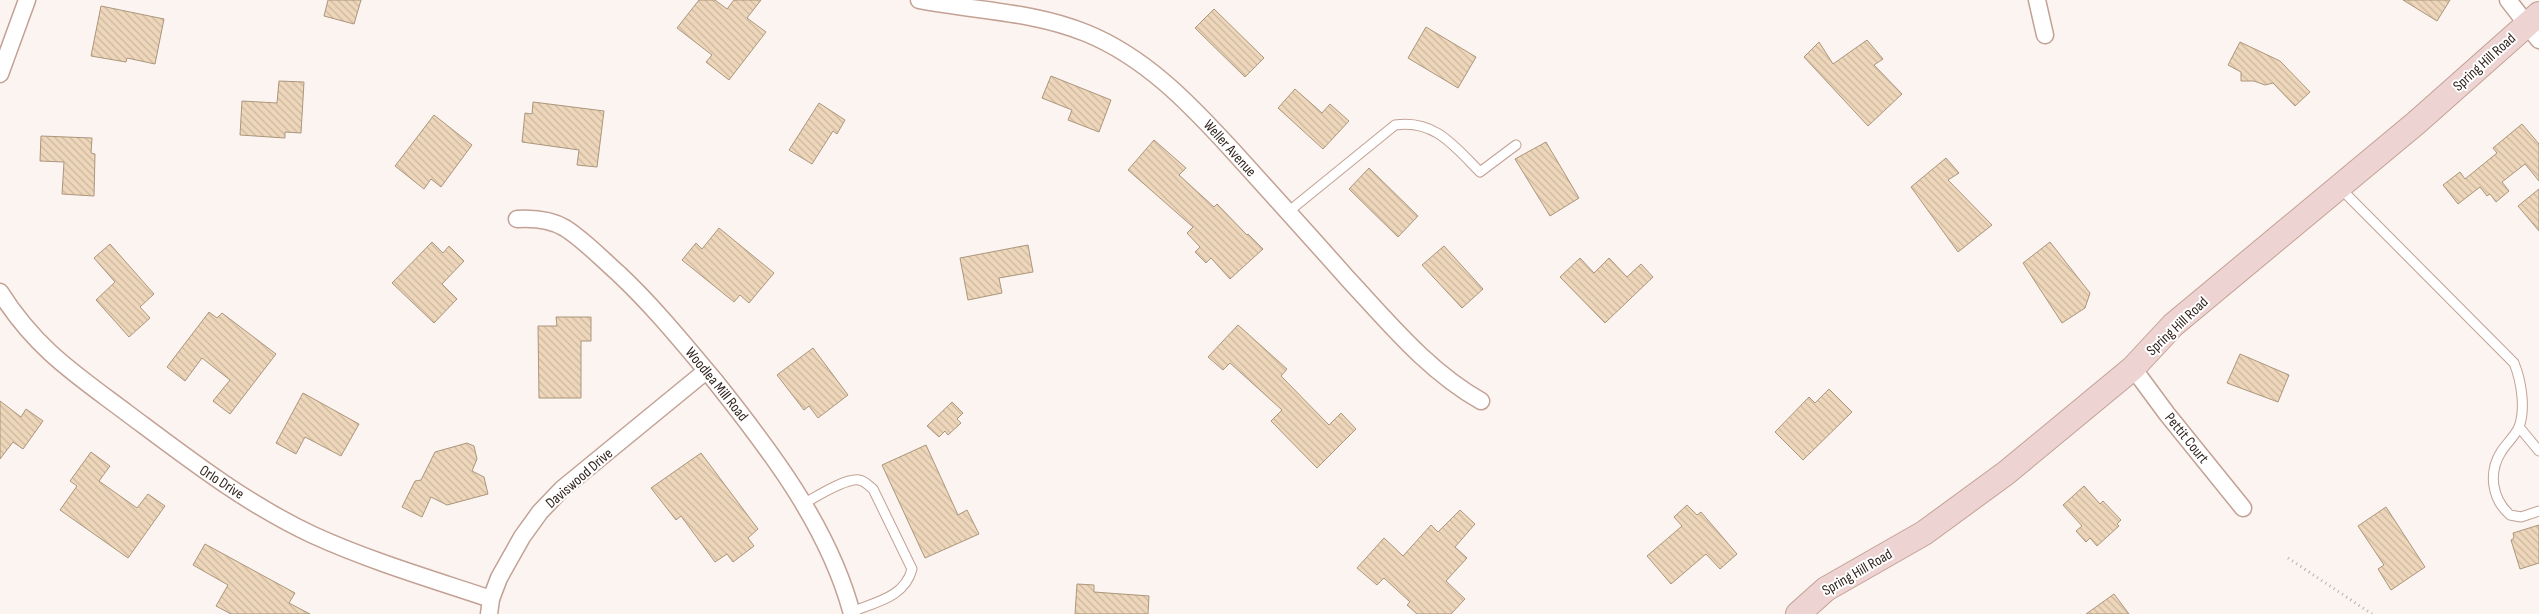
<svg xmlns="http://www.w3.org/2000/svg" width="2539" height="614" viewBox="0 0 2539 614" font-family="'Sofia Sans Condensed',sans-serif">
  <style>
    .building { fill: url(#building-back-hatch); stroke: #ac967c }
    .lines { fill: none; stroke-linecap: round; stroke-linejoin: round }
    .service-casing { stroke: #c3a194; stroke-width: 11 }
    .minor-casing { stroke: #c3a194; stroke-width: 19 }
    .secondary-casing { stroke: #c3a194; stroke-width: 26 }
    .path { stroke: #b9b0ad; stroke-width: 3; stroke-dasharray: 1 4; stroke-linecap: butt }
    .service { stroke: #fff; stroke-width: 9 }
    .minor { stroke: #fff; stroke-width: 16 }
    .secondary { stroke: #edd3d2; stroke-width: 24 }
    .labels { text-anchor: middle; stroke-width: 4; stroke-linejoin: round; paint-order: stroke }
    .street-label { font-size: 15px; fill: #30231e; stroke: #fff }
  </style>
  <defs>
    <pattern id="building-back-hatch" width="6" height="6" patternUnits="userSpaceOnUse" patternTransform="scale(1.25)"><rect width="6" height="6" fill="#edd6ba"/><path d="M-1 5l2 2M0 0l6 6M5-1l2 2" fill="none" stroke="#ccb79f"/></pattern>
  </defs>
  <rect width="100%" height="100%" fill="#fbf4f1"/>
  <!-- building -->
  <g class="building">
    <polygon points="328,0 361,0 354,24 324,16"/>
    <polygon points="699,0 715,0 727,9 734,0 761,0 747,18 766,32 729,80 706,62 712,55 677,28"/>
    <polygon points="2403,0 2450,0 2437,21"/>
    <polygon points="101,6 164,19 155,64 127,58 126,62 91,56"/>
    <polygon points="1214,9 1264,58 1245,77 1195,28"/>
    <polygon points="1426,27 1476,57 1458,88 1408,58"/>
    <polygon points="1867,40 1883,59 1874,65 1902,94 1868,126 1804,57 1819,42 1833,64"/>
    <polygon points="2240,42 2280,61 2310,92 2295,106 2273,83 2265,85 2254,81 2241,81 2241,72 2228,65"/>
    <polygon points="1051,76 1111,100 1099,132 1068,120 1072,110 1042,98"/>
    <polygon points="279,81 304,82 301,133 285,132 285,138 240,135 242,101 277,103"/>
    <polygon points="1295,89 1322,113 1330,104 1349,121 1323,149 1278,108"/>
    <polygon points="533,102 604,111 597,167 577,165 579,150 522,142 525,113 532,114"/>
    <polygon points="819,103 845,120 837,134 833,131 812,164 789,150"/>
    <polygon points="434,115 472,145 441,187 431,179 424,189 395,166"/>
    <polygon points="2522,124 2539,144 2539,181 2525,164 2502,182 2509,191 2496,202 2490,194 2487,196 2480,187 2458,204 2443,185 2460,172 2465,179 2497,153 2493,148"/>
    <polygon points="41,136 92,138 91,153 95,154 94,196 62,194 64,162 40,161"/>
    <polygon points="1154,140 1186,168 1179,175 1214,207 1217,204 1247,235 1248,234 1263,249 1230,279 1211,258 1206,263 1195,252 1200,247 1187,233 1193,227 1128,170"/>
    <polygon points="1546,142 1579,198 1550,216 1515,159"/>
    <polygon points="1946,158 1959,173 1948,180 1992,225 1958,252 1911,187"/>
    <polygon points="1369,168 1418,216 1398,237 1349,189"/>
    <polygon points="2539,189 2539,231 2518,206"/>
    <polygon points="719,228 774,273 749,303 740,295 734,302 682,260 696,243 702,249"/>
    <polygon points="432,242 443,253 449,246 464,261 442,284 457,299 434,323 392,283"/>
    <polygon points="2050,242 2090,293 2085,308 2062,323 2023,263"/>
    <polygon points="110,244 154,294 140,307 150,318 129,337 96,300 115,282 94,258"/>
    <polygon points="1028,245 1033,272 999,278 1002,293 968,300 960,258"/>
    <polygon points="1444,246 1483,289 1462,308 1422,265"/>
    <polygon points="1580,258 1594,273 1609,258 1627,277 1641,264 1653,277 1605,323 1560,277"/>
    <polygon points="209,312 217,318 222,313 276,354 230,414 213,401 230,380 202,358 185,381 167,367"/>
    <polygon points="556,317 591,317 591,341 581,341 581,398 539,398 538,326 557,326"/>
    <polygon points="1238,325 1287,369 1281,376 1329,425 1341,413 1356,429 1317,468 1271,421 1282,410 1230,363 1223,370 1208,357"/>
    <polygon points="813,348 848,395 818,418 809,406 804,410 777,375"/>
    <polygon points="2240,354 2289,375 2278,402 2227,383"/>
    <polygon points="1829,389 1852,412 1803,460 1775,432 1809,397 1815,403"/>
    <polygon points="303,393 359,424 341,456 305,437 296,454 276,443"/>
    <polygon points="0,401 21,417 26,409 43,421 23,449 13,442 0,459"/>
    <polygon points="952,402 963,413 957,419 961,423 948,435 945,431 939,437 927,426"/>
    <polygon points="467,443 474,446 477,459 472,471 484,477 488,494 447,505 431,497 422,517 402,507 415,481 421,480 435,452"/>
    <polygon points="926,445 958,515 967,510 979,534 925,558 882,465"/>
    <polygon points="91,452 110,466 99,481 137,508 148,494 165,506 128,558 60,510 77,486 70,481"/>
    <polygon points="701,453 758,529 748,538 754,546 733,562 727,554 715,562 681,516 676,520 651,488"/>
    <polygon points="2084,486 2100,504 2103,501 2121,520 2117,524 2119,526 2097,546 2090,538 2086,542 2076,531 2082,526 2063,505"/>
    <polygon points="1687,505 1697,515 1701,512 1737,554 1720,569 1706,554 1671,584 1647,556 1682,526 1674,517"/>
    <polygon points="2386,507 2425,567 2391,590 2378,569 2384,565 2358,526"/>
    <polygon points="1460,510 1475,524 1455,547 1467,558 1446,581 1465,599 1451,614 1417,614 1407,605 1410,602 1384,578 1377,585 1357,568 1384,538 1403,556 1431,525 1438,532"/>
    <polygon points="2539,525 2539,563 2520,569 2511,540 2514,538 2513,533"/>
    <polygon points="205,544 295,593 289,603 310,614 231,614 216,606 228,585 193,565"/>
    <polygon points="1077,584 1094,585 1094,592 1149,596 1148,614 1075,614"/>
    <polygon points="2114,594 2129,614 2086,614"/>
  </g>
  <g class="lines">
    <defs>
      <g id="service">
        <path d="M2339,187L2514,363C2521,380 2526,408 2519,427C2515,436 2506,444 2501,452C2488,473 2492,499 2510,515L2521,517L2539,511"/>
        <path d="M1288,212L1395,125C1435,119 1455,147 1480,172L1516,145"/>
        <polyline points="2519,427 2539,451"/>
        <path d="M803,504C816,497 845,478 859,480C865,481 869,486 873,489L912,569C905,597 876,602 851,612"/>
      </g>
      <g id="minor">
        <path d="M919,0C975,11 1032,11 1086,33C1145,57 1189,103 1232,150C1271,193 1309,235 1348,279C1389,323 1428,371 1481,401"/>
        <polyline points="2037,0 2045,35"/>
        <polyline points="2508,0 2539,40"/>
        <polyline points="0,74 27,0"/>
        <path d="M517,219C533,218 550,219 565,228C584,240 602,259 619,274C654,307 684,344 715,381C770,450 829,527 852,614"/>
        <path d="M0,292C36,349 75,374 127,413C186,457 246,504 313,535C370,561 431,579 491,599"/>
        <polyline points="2133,368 2167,414 2243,508"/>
        <polyline points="489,614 491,599 499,578 522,537 540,512 562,489 706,371"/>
      </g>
      <polyline id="secondary" points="1798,614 1826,589 1924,533 2006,473 2133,368 2173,325 2416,123 2539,14"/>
    </defs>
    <!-- service casing -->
    <use href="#service" class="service-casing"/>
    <!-- minor casing -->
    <use href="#minor" class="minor-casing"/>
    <!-- secondary casing -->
    <use href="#secondary" class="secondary-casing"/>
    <!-- path -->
    <polyline class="path" points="2288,558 2372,614"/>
    <!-- service -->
    <use href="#service" class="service"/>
    <!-- minor -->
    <use href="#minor" class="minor"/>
    <!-- secondary -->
    <use href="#secondary" class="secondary"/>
  </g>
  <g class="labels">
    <!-- street labels -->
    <g class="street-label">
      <text transform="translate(2484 62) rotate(-42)" y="5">Spring Hill Road</text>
      <text transform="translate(1230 148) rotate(48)" y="5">Weller Avenue</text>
      <text transform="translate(2177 326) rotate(-43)" y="5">Spring Hill Road</text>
      <text transform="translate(717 384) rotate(51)" y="5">Woodlea Mill Road</text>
      <text transform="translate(2187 438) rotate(51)" y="5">Pettit Court</text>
      <text transform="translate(579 478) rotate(-41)" y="5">Daviswood Drive</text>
      <text transform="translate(222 482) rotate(33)" y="5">Orlo Drive</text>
      <text transform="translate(1857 572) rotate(-30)" y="5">Spring Hill Road</text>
    </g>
  </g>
</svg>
